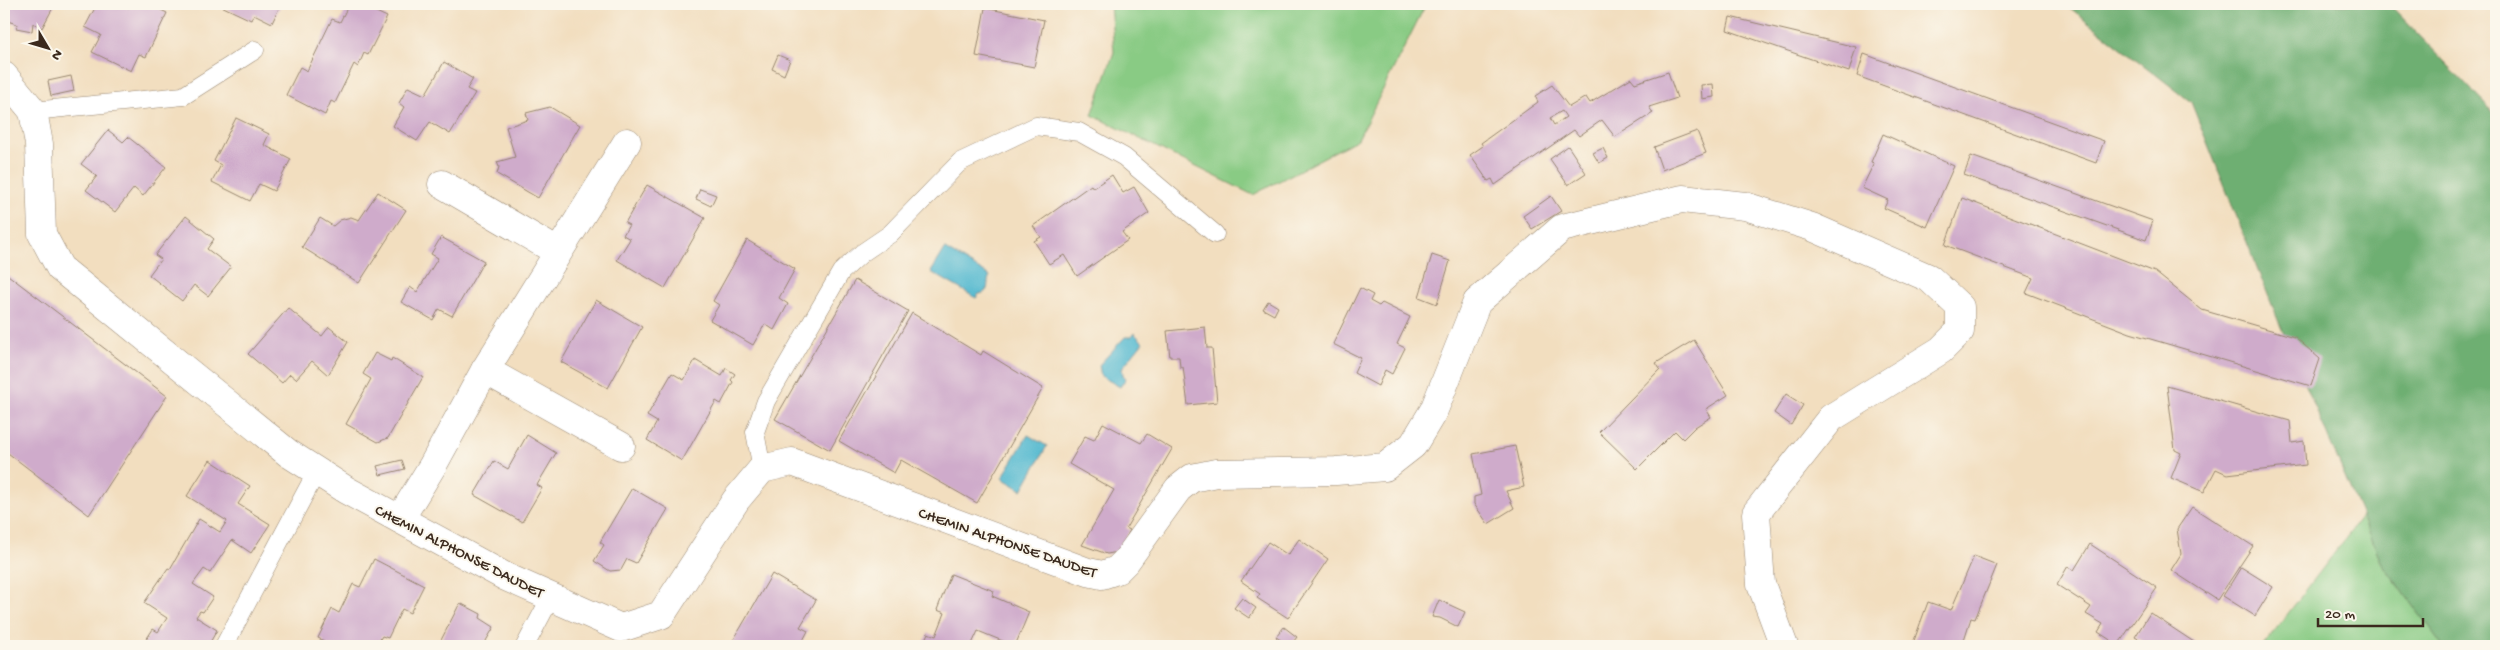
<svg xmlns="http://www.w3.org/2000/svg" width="2500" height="650" viewBox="0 0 2500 650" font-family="'Gochi Hand',sans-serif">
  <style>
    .green { fill: #89cb84; stroke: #627a51 }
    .forest { fill: #6eaf72; stroke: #546c48 }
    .water { fill: #51b8cf; stroke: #467176 }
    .building { fill: #cfabcb; fill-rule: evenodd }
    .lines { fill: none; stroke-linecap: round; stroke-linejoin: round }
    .lane-casing { stroke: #96846e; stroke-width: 19 }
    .street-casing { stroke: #96846e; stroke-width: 29 }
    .lane { stroke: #fff; stroke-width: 18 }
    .street { stroke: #fff; stroke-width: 28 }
    .labels { text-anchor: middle; stroke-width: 4; stroke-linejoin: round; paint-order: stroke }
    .street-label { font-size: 16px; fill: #3b2a1e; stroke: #fbf7ec }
  </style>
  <rect width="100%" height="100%" fill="#fbf7ec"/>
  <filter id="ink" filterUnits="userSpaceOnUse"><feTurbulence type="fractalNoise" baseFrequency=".02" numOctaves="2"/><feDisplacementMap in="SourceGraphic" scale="10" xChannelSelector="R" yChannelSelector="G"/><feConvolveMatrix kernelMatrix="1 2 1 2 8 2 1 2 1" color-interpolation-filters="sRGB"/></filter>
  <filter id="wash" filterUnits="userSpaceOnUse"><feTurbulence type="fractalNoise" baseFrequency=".0096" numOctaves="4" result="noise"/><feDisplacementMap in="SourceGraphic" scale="20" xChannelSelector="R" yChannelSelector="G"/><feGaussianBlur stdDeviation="1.12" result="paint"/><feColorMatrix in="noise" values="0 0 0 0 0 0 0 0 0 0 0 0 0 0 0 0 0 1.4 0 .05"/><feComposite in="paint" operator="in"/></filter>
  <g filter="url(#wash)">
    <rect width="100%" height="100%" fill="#f2debf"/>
    <!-- green -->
    <g class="green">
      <polygon points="1110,4 1426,4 1358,139 1253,195 1092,115 1114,52"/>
      <polygon points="2362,517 2382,563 2443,646 2263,646"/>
    </g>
    <!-- forest -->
    <polygon class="forest" points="2065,4 2389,4 2496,115 2496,646 2443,646 2382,563 2278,320 2191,102"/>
    <!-- water -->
    <g class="water">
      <path d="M945,249L990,276C985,283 992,292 979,294L976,298L931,272Z"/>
      <polygon points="1134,333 1143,342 1122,368 1123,375 1126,378 1120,387 1101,376 1099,365 1125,337 1131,337"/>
      <polygon points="1028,435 1047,446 1022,490 1002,478"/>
    </g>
    <g id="blocks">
      <!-- building -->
      <g class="building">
        <polygon points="4,4 55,4 42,28 33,23 32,31 16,28 17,24 4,20"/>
        <polygon points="97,4 121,4 129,8 131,4 149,4 167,13 146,57 139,54 131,71 92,52 101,35 85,27"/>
        <polygon points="217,4 281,4 272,23 254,14 251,20"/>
        <polygon points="349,4 359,4 387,17 368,55 364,53 358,67 354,64 335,103 331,101 325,115 286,95 300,67 307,71 332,19 340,22"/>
        <polygon points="985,8 1044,20 1034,67 976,56"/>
        <polygon points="1730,17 1856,47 1849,72 1727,30"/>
        <polygon points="1864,54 2104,141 2096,163 1857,76"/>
        <polygon points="778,55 790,60 784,75 772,69"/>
        <polygon points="444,62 473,79 467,89 475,93 450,134 430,122 417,141 393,126 404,107 399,103 408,87 425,95"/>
        <path d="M1668,72L1677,98L1649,107L1653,113L1615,137L1602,120L1579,136L1574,130L1495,185L1492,179L1488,181L1470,155L1483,146L1481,143L1538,102L1535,96L1552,85L1569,107L1586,97L1590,103L1631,78L1635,83ZM1562,111L1566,117L1554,125L1550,118Z"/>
        <polygon points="71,76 74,91 51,96 48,81"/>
        <polygon points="1713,84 1714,97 1702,99 1701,85"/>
        <polygon points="550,107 580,125 538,198 497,174 499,167 497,162 515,157 506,127 528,120 526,113"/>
        <polygon points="236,118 269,134 264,145 291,159 274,191 259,184 250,201 212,182 221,165 214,161"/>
        <polygon points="108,130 123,142 128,137 166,167 143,196 134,188 115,212 86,190 97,176 81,164"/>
        <polygon points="1697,131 1706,153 1662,170 1654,147"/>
        <polygon points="1883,134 1954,166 1927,227 1884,208 1888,200 1862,188 1874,163 1871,162"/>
        <polygon points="1568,146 1586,173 1568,185 1550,159"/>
        <polygon points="1603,148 1608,158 1599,163 1593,153"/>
        <polygon points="1971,156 2153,221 2146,240 1964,175"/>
        <polygon points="1112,175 1123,193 1134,187 1149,213 1122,232 1128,240 1077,276 1064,255 1049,264 1034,241 1041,237 1033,226 1091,185 1093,188"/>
        <polygon points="647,185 705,218 665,288 617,260 630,239 623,235 629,225 625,223"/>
        <polygon points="700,189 716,195 711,206 696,199"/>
        <polygon points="378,192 406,210 359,283 302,247 320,218 333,226 340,220 351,217 359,220"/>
        <polygon points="1551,196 1561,211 1532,229 1523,216"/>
        <polygon points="1962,198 2155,272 2202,310 2295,337 2320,359 2311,386 2130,333 2026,293 2033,278 1945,245"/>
        <polygon points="186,216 214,239 207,249 231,267 208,296 194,285 182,301 149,275 161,259 155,255"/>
        <polygon points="441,237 484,261 452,316 439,309 433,320 401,302 410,287 417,292 438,258 431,254"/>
        <polygon points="747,240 795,269 779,298 788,304 774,330 765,324 753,345 710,320 719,305 713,301"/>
        <polygon points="1432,255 1450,261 1437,304 1419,297"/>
        <polygon points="4,272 167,396 89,515 4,450"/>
        <polygon points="855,280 908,311 830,450 775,419"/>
        <polygon points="1360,288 1373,295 1370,301 1379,306 1382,303 1410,317 1397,344 1405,348 1392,374 1385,370 1378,386 1354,373 1361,358 1333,344"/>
        <polygon points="596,300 642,327 608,388 561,362"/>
        <polygon points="1268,301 1278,307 1274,315 1263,309"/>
        <polygon points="288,308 322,336 329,327 348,342 328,375 312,361 296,379 290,374 282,383 248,354"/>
        <polygon points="912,313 981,355 983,351 1043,388 977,503 901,460 894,473 839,441"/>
        <polygon points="1205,327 1207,348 1212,348 1217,402 1188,405 1183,367 1180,367 1179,357 1170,357 1167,331"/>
        <polygon points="1694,340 1728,395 1706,409 1711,417 1695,427 1683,439 1675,431 1637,469 1599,432 1660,369 1656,363"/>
        <polygon points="375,353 391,361 392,358 423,377 388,438 378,442 346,424 371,379 363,374"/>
        <polygon points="695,360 722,376 726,368 735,374 731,380 733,382 721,404 716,401 682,461 647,440 657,422 647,416 672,373 684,380"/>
        <polygon points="2167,386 2290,421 2292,443 2304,441 2306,465 2227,474 2216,469 2204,492 2171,478 2181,453 2175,450"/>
        <polygon points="1786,394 1803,405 1791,425 1774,413"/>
        <polygon points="1103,423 1141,443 1147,434 1172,449 1126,528 1130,530 1118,552 1107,554 1082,545 1114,490 1069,464 1085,436 1094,440"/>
        <polygon points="527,435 556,453 537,485 542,488 522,522 474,495 494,461 508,469"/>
        <polygon points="1515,446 1524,487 1506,491 1514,508 1488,524 1474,504 1474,497 1481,495 1473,454"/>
        <polygon points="210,460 250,486 238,504 270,524 251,553 232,540 210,573 204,569 193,584 213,597 203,612 200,611 196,617 217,630 208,646 142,646 153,629 158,632 167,618 144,603 168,568 170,569 199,519 220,532 227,521 187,496"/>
        <polygon points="402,460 405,469 380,475 377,466"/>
        <polygon points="632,488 668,509 636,563 627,559 621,570 610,571 594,561 604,545 600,542"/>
        <polygon points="2192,507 2253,546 2217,600 2171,570 2181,554 2177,529"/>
        <polygon points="1299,539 1328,559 1288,618 1257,598 1260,594 1241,581 1268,542 1288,555"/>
        <polygon points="2090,544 2157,588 2118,645 2098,632 2103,624 2086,614 2091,607 2057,585 2068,566 2074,570"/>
        <polygon points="1974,556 1997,565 1975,619 1971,618 1962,646 1912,646 1928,602 1951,610"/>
        <polygon points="374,559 424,585 410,613 402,609 388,638 382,636 376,646 321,646 324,641 318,638 332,609 339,613 353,584 360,587"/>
        <polygon points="2241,567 2273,587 2255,616 2223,596"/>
        <polygon points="772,574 816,600 800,627 808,631 800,646 730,646"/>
        <polygon points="951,574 994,591 992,596 1029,612 1015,646 978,631 971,646 922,646 928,633 936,636 945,613 937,610"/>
        <polygon points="1242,598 1256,608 1249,618 1234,608"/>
        <polygon points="1439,600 1465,612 1458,627 1440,618 1432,617"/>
        <polygon points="460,603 481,614 480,618 494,627 483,646 438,646"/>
        <polygon points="2150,613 2200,646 2150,646 2135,637"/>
        <polygon points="1284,627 1297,637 1290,646 1276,637"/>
      </g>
    </g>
  </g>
  <g filter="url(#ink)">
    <use href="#blocks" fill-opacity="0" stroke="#96846e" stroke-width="1"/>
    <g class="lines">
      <defs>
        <g id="lane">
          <polyline points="33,111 183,96 255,50"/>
          <polyline points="762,469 755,432 766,401 841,272 862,253 890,234 960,162 1036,126 1079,132 1124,157 1215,234"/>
          <polyline points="224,646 317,471"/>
          <polyline points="525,646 551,597"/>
        </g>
        <g id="street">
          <polyline points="4,76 33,111 39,144 42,234 60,268 288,453 346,490 506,577 621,628 661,615 736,500 762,469 792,462 1088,572 1102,575 1117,570 1126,561 1178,489 1192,478 1216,473 1336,471 1385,467 1413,445 1434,410 1477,302 1562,228 1682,199 1745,206 1812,227 1929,278 1960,307 1960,331 1941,350 1831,418 1756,513 1761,584 1784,646"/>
          <polyline points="442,184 558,252"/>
          <polyline points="485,370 621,446"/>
          <polyline points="400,519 433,465 485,370 627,142"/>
        </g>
      </defs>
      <!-- lane casing -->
      <use href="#lane" class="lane-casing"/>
      <!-- street casing -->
      <use href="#street" class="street-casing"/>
      <!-- lane -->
      <use href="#lane" class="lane"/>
      <!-- street -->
      <use href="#street" class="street"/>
    </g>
  </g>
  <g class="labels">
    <!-- street labels -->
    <g class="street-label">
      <text transform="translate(1008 541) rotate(19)" y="6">CHEMIN ALPHONSE DAUDET</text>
      <text transform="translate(460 550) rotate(27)" y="6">CHEMIN ALPHONSE DAUDET</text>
    </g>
  </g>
  <!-- margin -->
  <rect width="2500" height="650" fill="none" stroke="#fbf7ec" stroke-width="20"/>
  <!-- north arrow -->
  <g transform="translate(48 48) rotate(128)" stroke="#fbf7ec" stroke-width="4" paint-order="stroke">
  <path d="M0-4L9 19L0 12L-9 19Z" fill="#3b2a1e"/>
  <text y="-8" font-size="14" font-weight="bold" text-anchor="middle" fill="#3b2a1e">N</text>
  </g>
  <!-- scale -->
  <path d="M2318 618v8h105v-8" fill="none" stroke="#3b2a1e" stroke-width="2.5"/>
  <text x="2325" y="618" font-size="15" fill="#3b2a1e" stroke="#fbf7ec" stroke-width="4" paint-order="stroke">20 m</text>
</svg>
